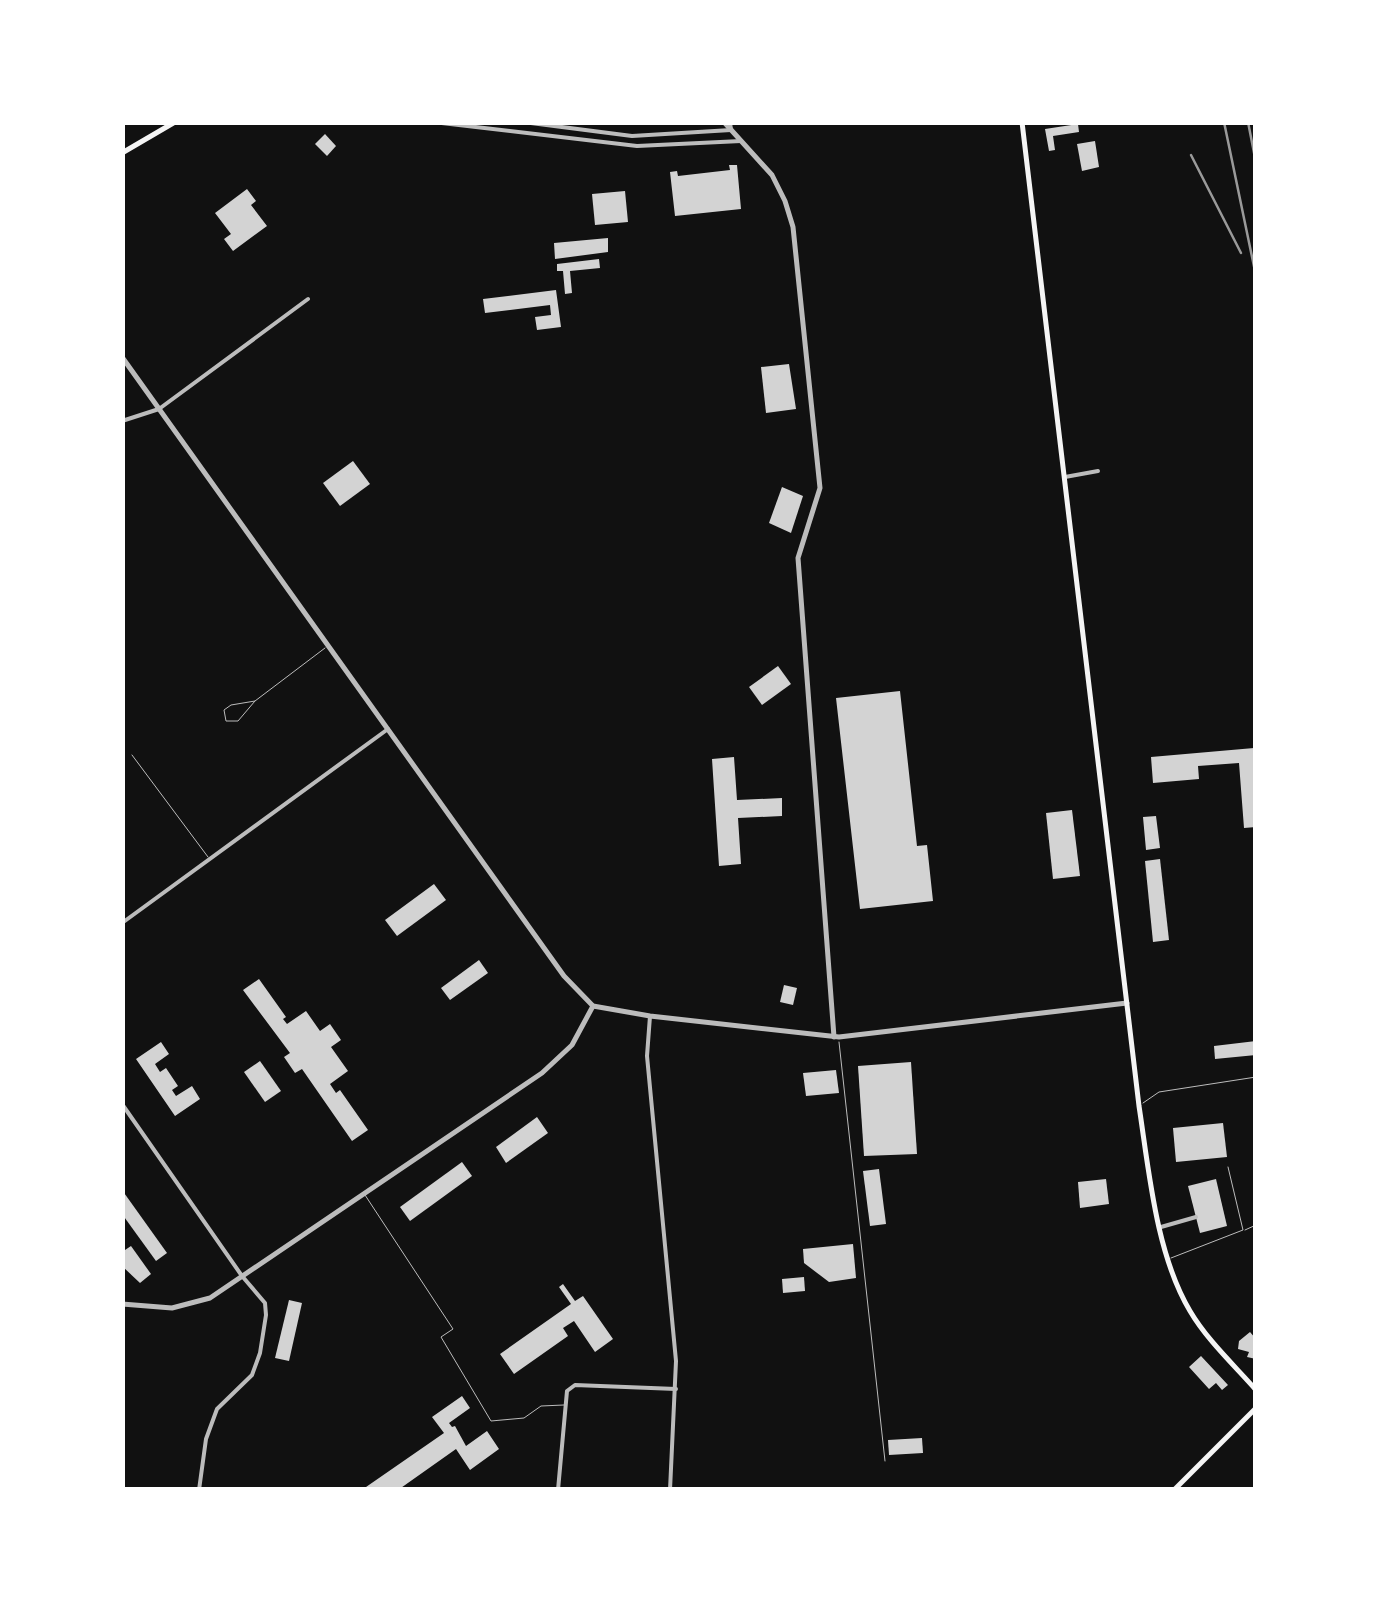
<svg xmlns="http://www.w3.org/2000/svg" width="1378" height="1612" viewBox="0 0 1378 1612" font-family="'Noto Sans',sans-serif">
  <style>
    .building { fill: #d3d3d3 }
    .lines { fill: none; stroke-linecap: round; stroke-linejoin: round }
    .service { stroke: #bcbcbc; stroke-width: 1 }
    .minor { stroke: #bcbcbc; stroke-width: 4 }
    .tertiary { stroke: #bcbcbc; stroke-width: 5 }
    .secondary { stroke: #f5f5f5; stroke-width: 5 }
    .rail { stroke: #9a9a9a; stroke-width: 2.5 }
  </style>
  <rect width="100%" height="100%" fill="#111"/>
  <!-- building -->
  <g class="building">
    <polygon points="1078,124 1079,132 1053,136 1055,150 1049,151 1045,129"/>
    <polygon points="325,134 336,146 327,156 315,144"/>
    <polygon points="1095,141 1099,167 1082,171 1077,144"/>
    <polygon points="729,165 737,165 741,209 675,216 670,172 677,171 678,176 730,170"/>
    <polygon points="247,189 256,201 251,205 267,226 233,251 224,239 231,234 215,213"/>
    <polygon points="625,191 628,222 595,225 592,194"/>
    <polygon points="608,238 608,252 555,259 554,243"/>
    <polygon points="599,259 600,268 570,271 572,293 565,294 563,271 557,271 557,264"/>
    <polygon points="556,290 561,327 537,330 535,317 551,315 550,305 485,313 483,299"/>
    <polygon points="789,364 796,409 766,413 761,367"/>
    <polygon points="353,461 370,484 340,506 323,483"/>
    <polygon points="782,487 803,496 791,533 769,523"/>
    <polygon points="778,666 791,684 762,705 749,687"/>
    <polygon points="900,691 917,846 927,845 933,901 860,909 836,698"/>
    <polygon points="1254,748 1256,827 1244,828 1239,763 1198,766 1199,779 1153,783 1151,757"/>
    <polygon points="734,757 737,800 782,798 782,816 738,818 741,864 719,866 712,759"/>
    <polygon points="1072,810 1080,876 1053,879 1046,813"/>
    <polygon points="1156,816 1160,848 1146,850 1143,817"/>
    <polygon points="1160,859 1169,940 1153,942 1145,861"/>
    <polygon points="434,884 446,900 397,936 385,920"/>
    <polygon points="479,960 488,973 450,1000 441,988"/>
    <polygon points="259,979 286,1017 283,1019 287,1024 306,1011 320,1031 330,1024 341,1040 331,1047 348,1071 330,1084 336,1093 340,1090 368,1130 352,1141 302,1069 295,1073 284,1057 290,1053 243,990"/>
    <polygon points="784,985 797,988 793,1005 780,1002"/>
    <polygon points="1256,1041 1256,1055 1215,1059 1214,1046"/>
    <polygon points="161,1042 169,1054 155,1064 160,1072 166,1068 178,1086 172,1090 176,1096 192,1086 200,1099 175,1116 136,1059"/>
    <polygon points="260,1061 281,1091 265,1102 244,1072"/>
    <polygon points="911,1062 917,1154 864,1156 858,1066"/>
    <polygon points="836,1070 839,1093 806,1096 803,1073"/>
    <polygon points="537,1117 548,1133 506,1163 496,1147"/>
    <polygon points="1223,1123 1227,1157 1176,1162 1173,1128"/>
    <polygon points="462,1162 472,1176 410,1221 400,1207"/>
    <polygon points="879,1169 886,1224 870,1226 863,1171"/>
    <polygon points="1106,1179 1109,1204 1080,1208 1078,1182"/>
    <polygon points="1216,1179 1227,1226 1200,1233 1188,1186"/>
    <polygon points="122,1190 167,1253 156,1261 122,1214"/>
    <polygon points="853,1244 856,1278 829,1282 804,1263 803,1249"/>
    <polygon points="131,1246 151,1274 140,1283 122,1266 122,1252"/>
    <polygon points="804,1277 805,1291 783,1293 782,1279"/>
    <polygon points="563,1284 575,1301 583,1296 613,1339 595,1352 574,1321 563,1328 568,1336 514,1374 500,1354 571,1304 559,1287"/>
    <polygon points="289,1300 302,1303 289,1361 275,1358"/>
    <polygon points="1250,1332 1256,1339 1256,1359 1247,1357 1249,1352 1238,1349 1239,1341"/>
    <polygon points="1201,1356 1228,1385 1222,1390 1216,1383 1209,1389 1189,1367"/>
    <polygon points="462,1396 470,1408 449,1423 452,1427 455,1426 466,1446 487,1431 499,1449 470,1470 456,1449 398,1490 368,1490 366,1487 444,1433 432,1417"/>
    <polygon points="922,1438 923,1453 889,1455 888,1440"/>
  </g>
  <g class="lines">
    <!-- service -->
    <g class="service">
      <polyline points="255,701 238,721 226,721 224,710 231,705 255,701 325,648"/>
      <polyline points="132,755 208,857"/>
      <polyline points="839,1042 885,1461"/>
      <polyline points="1143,1103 1159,1092 1256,1077"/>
      <polyline points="365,1195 453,1329 441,1337 491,1421 524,1418 541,1406 564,1405"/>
      <polyline points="1245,1230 1256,1225"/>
      <polyline points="1171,1258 1243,1230 1228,1167"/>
    </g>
    <!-- minor -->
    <g class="minor">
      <polyline points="433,122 637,146 741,141"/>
      <polyline points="523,122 632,136 731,130 730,122"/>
      <polyline points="122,421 159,409 308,299"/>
      <polyline points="1065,477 1098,471"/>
      <polyline points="122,923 388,729"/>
      <polyline points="650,1016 647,1056 676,1361 670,1490"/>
      <polyline points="122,1104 242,1276 265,1303 266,1315 260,1353 252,1375 217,1409 206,1439 199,1490"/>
      <polyline points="1161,1227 1196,1217"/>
      <polyline points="558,1490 567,1391 575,1385 676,1389"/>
    </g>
    <!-- tertiary -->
    <g class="tertiary">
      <polyline points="724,122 772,175 785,201 793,227 820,488 798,558 834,1037"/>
      <polyline points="122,357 564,976 593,1006 650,1016 839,1037 1127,1003"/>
      <polyline points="122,1304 172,1308 210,1298 542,1073 572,1045 593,1006"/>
    </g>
    <!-- secondary -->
    <g class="secondary">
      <path d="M1022,122L1139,1106C1149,1171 1156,1254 1190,1311C1207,1340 1234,1365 1256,1390"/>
      <polyline points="122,153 175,122"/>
      <polyline points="1174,1490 1256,1408"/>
    </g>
    <!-- rail -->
    <g class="rail">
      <polyline points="1224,122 1256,276"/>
      <polyline points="1248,122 1256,163"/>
      <polyline points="1191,155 1241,253"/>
    </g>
  </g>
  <!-- border -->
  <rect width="1378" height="1612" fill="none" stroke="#ffffff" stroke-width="250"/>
</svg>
